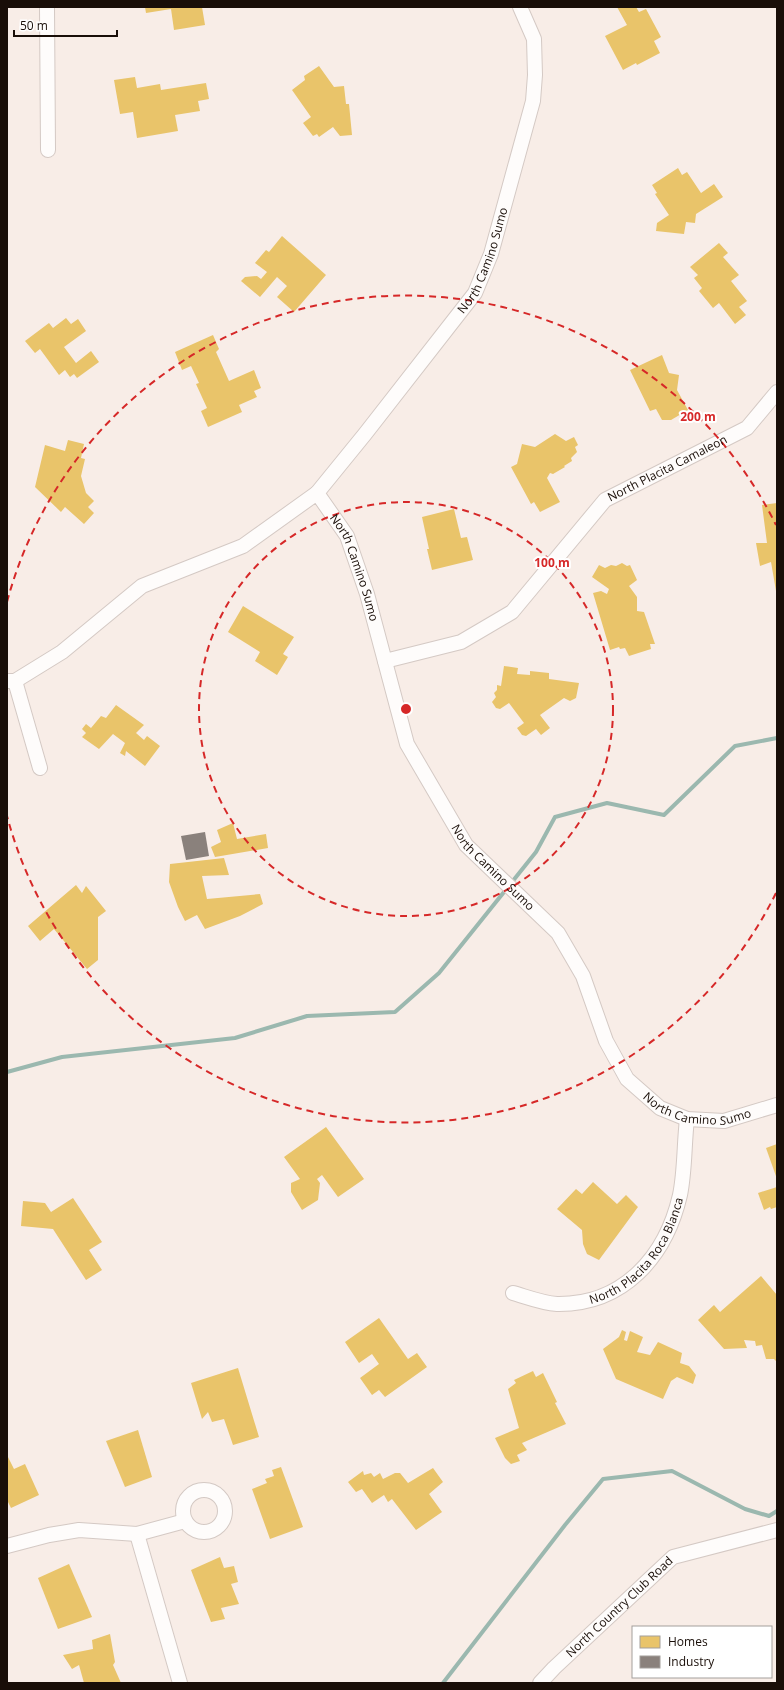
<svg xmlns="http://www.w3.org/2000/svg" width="784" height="1690" viewBox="0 0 784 1690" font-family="'Open Sans',sans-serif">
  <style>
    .homes { fill: #e9c46a }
    .industry { fill: #8a817c }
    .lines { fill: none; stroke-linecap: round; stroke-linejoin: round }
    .stream { stroke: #9bb8af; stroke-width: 4 }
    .minor-casing { stroke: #d4c9c4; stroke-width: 16 }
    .minor { stroke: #fefcfb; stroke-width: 14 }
    .ring { fill: none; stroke: #d62828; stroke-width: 2; stroke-dasharray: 7 5 }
    .labels { text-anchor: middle; stroke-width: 4; stroke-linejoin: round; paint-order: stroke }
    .street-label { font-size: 12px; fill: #190e08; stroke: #fff }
    .centre { fill: #d62828; stroke: #fff; stroke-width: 2 }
    .ring-label { font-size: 12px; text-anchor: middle; font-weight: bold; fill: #d62828; stroke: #fff; stroke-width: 4; stroke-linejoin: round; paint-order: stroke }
  </style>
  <rect width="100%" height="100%" fill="#f8ede7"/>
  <!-- homes -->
  <g class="homes">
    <polygon points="145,7 202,7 205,25 174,30 171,9 146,13"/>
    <polygon points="617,7 636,7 639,12 646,9 661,37 654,41 660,53 637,65 636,63 623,70 605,36 627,25"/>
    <polygon points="319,66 334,87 344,86 346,104 349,104 352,135 340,136 333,127 319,137 317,134 313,136 303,123 311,117 292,90 305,80 304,76"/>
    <polygon points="135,77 137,88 160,84 161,90 206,83 209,99 198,101 200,111 175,115 178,131 137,138 133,112 120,114 114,80"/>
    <polygon points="678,168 682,175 687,172 701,193 714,184 723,197 696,214 695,223 686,222 684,234 656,231 657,223 669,215 655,194 657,193 652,185"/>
    <polygon points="282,236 326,275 294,312 277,297 287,286 277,277 260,297 241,281 245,277 257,276 261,279 267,272 255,263 266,250 269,252"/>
    <polygon points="719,243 728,253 723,257 739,275 731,281 747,301 739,307 746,315 735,324 719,303 713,308 699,291 702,288 694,278 698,275 690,267"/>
    <polygon points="66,318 71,324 78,319 86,331 64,347 76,363 91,351 99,362 77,378 74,374 70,377 65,370 59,375 40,349 35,353 25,341 49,323 53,328"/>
    <polygon points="213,335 219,349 216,352 229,381 254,370 261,388 254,391 257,397 239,405 242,412 208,427 201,411 207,408 196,384 199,383 191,366 182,370 175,352"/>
    <polygon points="662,355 669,373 679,375 677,390 688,410 671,420 662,420 656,409 650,411 630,370"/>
    <polygon points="555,434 566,441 574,437 578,445 575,447 577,452 571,458 572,461 564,466 565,467 553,474 550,473 547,478 560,502 540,512 534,502 531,504 511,467 517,464 522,444 535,447"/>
    <polygon points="68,440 84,444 81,458 85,459 81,476 86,493 94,501 88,507 94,513 84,524 65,507 61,512 35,487 45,445 65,451"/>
    <polygon points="777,503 777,590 776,591 771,562 760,566 756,543 767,543 762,505"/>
    <polygon points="454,509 461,538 467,537 473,560 432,570 427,549 429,549 422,517"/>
    <polygon points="622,563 627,566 630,565 637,580 629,586 637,597 637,611 644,612 655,644 650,644 651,649 629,656 625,648 620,649 619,647 610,650 593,593 601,591 607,594 609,589 592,577 599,565 605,568 611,565 616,566"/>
    <polygon points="243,606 294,637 283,654 288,657 277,675 255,661 260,652 228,632"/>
    <polygon points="504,666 518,668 517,674 530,675 530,671 549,673 549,679 579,683 576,698 570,701 564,698 540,715 550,728 541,735 536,729 526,736 522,735 517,728 524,723 509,703 500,709 496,708 492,702 496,697 494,693 497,690 497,685 501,686"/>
    <polygon points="116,705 144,725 136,733 144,740 147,736 160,746 145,766 126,751 125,756 120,753 125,743 113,734 99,749 82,737 86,733 82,729 86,724 91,728 101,716 106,718"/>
    <polygon points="233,823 237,839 266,834 268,848 215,857 211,847 221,842 217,830"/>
    <polygon points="224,858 229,875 202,876 207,899 260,894 263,904 240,916 205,929 197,915 185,921 178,907 169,882 170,864"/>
    <polygon points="76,885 82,893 86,886 106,911 98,917 98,960 87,969 54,929 40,941 28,926"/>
    <polygon points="326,1127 364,1179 338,1197 322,1175 317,1179 320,1183 318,1200 302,1210 291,1192 291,1183 300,1179 284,1157"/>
    <polygon points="777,1144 777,1179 766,1148"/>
    <polygon points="593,1182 617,1204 626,1195 638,1207 599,1260 587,1254 583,1244 582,1230 557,1209 576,1189 582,1194"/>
    <polygon points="777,1187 777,1207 771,1209 770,1207 764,1210 758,1193"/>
    <polygon points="73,1198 102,1242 89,1250 102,1270 86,1280 53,1229 21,1226 23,1201 45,1203 51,1212"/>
    <polygon points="761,1276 777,1295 777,1362 774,1359 766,1359 762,1345 756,1346 755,1341 744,1340 747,1348 724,1349 698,1320 714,1305 720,1312"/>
    <polygon points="379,1318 408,1359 417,1353 427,1367 385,1397 379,1390 372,1395 360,1378 379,1364 372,1354 359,1363 345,1342"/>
    <polygon points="622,1330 626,1332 624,1340 627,1341 630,1331 643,1337 637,1352 650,1355 658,1342 682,1353 680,1363 689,1366 696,1375 693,1384 677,1377 671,1381 663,1399 616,1379 603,1349 619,1337"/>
    <polygon points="238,1368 259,1437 233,1445 224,1419 212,1422 208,1412 202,1419 191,1383"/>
    <polygon points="533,1371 536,1377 543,1373 557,1402 555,1403 566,1424 522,1443 527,1450 517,1455 520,1461 511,1464 505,1458 495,1438 519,1428 508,1389 516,1383 514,1380"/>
    <polygon points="138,1430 152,1477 125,1487 106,1441"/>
    <polygon points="7,1455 14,1469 25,1464 39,1495 11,1508 7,1500"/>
    <polygon points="281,1467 303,1527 270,1539 252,1489 267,1483 265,1479 274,1476 272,1470"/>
    <polygon points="433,1468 443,1482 429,1494 442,1512 416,1530 392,1499 388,1502 384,1495 372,1503 362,1489 356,1492 348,1482 363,1471 364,1475 371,1473 374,1477 380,1473 383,1479 395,1473 400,1473 408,1483"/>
    <polygon points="220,1557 224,1568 234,1566 238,1582 231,1584 239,1604 221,1608 225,1619 211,1622 191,1570"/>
    <polygon points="69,1564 92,1617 58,1629 38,1578"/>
    <polygon points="110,1634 115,1662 113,1665 121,1683 84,1683 79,1665 72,1669 63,1655 93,1649 92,1640"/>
  </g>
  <!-- industry -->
  <polygon class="industry" points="205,832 209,856 186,860 181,836"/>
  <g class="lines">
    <!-- stream -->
    <g class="stream">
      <polyline points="7,1072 62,1057 235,1038 307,1016 395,1012 439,973 536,852 555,817 607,803 664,815 735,746 777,738"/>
      <polyline points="443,1683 565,1525 603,1479 672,1471 745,1509 769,1516 777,1511"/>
    </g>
    <defs>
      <g id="minor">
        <polyline points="47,7 48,150"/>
        <path id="s1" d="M317,493L365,434L475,293L491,254L533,101L535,75L534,39L520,7"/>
        <path id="s2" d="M385,661L461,642L512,612L605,500L747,428L777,392"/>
        <path id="s3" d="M7,681H15L62,652L142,586L243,546L317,493L347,536L367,594L407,744L466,845L558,933L583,976L606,1041L627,1079L660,1108L687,1119L724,1121L777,1105"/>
        <polyline points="15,681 40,768"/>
        <path id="s4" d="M513,1293C527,1297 542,1303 557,1304C624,1305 666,1256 680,1195C685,1171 684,1144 687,1119"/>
        <circle cx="204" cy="1511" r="21"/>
        <polyline points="137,1534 180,1683"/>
        <polyline points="7,1546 49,1535 79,1530 137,1534 185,1521"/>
        <path id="s5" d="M540,1683L554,1668L673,1557L777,1530"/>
      </g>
    </defs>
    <!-- minor casing -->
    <use href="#minor" class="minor-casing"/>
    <!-- minor -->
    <use href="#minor" class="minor"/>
  </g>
  <!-- distance rings -->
  <g class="ring">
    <circle cx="406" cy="709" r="207"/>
    <path d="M776 893A413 413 0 0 1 7 816M7 602A413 413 0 0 1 776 525"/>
  </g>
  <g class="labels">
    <!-- street labels -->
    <g class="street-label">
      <text dy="4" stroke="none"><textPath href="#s1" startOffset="288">North Camino Sumo</textPath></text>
      <text dy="4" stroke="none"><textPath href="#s2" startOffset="353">North Placita Camaleon</textPath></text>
      <text dy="4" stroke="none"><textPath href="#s3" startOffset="451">North Camino Sumo</textPath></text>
      <text dy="4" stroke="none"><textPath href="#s3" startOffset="787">North Camino Sumo</textPath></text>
      <text dy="4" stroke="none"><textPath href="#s3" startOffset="1123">North Camino Sumo</textPath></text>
      <text dy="4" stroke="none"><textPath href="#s4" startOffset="150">North Placita Roca Blanca</textPath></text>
      <text dy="4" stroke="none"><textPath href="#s5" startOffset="110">North Country Club Road</textPath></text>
    </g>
  </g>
  <circle cx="406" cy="709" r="6" class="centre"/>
  <g class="ring-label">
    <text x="698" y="421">200 m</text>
    <text x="552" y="567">100 m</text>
  </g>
  <!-- border -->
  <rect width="784" height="1690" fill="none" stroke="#190e08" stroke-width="16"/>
  <!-- legend -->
  <rect x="632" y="1626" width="140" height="52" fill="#ffffff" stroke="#a39f9c"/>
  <rect x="640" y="1636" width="20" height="12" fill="#e9c46a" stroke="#a39f9c"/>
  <text x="668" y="1646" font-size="12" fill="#190e08">Homes</text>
  <rect x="640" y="1656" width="20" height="12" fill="#8a817c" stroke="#a39f9c"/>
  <text x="668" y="1666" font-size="12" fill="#190e08">Industry</text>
  <!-- scale -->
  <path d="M14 30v6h103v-6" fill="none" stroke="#190e08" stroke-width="2"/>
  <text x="20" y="30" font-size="12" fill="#190e08" stroke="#ffffff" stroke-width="3" paint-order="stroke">50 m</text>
</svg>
